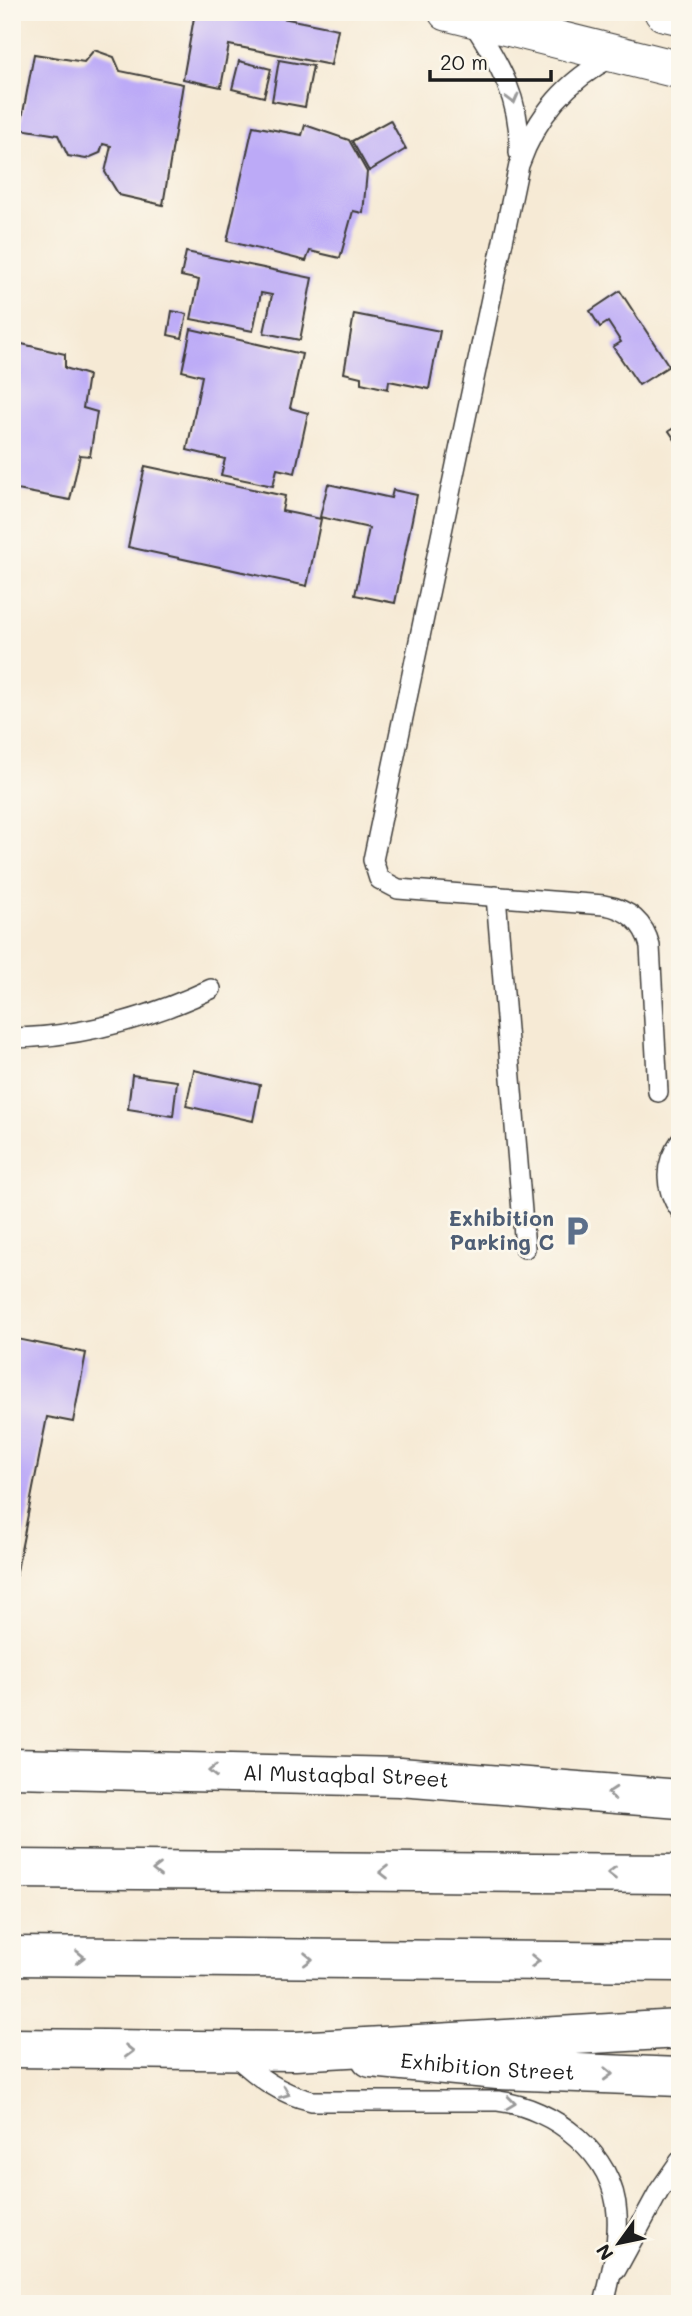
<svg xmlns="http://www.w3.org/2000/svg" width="692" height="2316" viewBox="0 0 692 2316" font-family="Mali,sans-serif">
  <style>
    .building { fill: #bcaaf7 }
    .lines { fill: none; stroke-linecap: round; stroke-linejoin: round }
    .lane-casing { stroke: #3d3b38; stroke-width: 22 }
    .street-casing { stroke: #3d3b38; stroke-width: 39 }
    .secondary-casing { stroke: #3d3b38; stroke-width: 41 }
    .primary-casing { stroke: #3d3b38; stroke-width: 41 }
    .highway-casing { stroke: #3d3b38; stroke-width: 41 }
    .lane { stroke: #fff; stroke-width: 19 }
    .street { stroke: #fff; stroke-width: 37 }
    .secondary { stroke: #fff; stroke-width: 38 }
    .primary { stroke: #fff; stroke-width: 38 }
    .highway { stroke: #fff; stroke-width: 38 }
    .oneway { stroke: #999 }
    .labels { text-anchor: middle; stroke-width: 5; stroke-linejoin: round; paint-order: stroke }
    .service-label { font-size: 21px; font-weight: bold; fill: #4e5e75; stroke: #fbf7ec; text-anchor: end }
    .street-label { font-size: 21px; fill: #1c1c1c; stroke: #fbf7ec }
  </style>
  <rect width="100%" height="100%" fill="#fbf7ec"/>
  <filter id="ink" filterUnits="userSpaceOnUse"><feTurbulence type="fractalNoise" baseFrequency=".0143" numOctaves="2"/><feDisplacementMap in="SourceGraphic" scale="14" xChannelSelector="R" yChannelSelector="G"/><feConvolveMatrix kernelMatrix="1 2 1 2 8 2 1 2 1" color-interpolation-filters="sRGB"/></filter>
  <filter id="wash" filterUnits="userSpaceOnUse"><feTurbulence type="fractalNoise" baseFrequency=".00686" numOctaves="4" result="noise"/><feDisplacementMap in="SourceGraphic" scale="28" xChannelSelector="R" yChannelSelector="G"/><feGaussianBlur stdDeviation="1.57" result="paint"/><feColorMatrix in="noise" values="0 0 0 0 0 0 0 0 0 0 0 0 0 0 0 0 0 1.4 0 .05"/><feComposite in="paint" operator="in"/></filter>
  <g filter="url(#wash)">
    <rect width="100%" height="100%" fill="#f6ead5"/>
    <g id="blocks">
      <!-- building -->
      <g class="building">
        <polygon points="195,12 252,12 338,29 331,65 229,45 221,87 183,79"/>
        <polygon points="94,50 114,57 120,71 183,84 163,205 119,195 105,172 111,146 103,144 100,153 86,159 68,156 58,135 20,129 34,54 84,62"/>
        <polygon points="279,60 313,66 305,107 272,101"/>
        <polygon points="239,61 271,69 264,97 232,89"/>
        <polygon points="390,120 406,149 369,171 352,141"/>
        <polygon points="305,125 349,140 367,172 363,213 353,211 340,258 310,251 306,261 227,241 253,126 302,135"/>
        <polygon points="186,252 312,278 300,340 264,333 272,295 261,293 253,331 191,319 199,280 181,276"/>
        <polygon points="620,291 669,366 639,385 613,347 621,342 608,322 600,327 590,311"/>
        <polygon points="172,311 187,314 182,338 168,335"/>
        <polygon points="354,314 440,331 429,389 389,381 388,389 361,383 361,377 344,373"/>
        <polygon points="191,329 302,354 290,408 308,413 295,473 277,469 273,486 221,475 225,459 187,450 202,376 182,371"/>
        <polygon points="12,335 22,344 65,354 65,368 88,375 83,408 97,412 90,456 80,455 70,500 12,489"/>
        <polygon points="680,424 680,447 669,431"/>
        <polygon points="145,466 285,496 282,511 321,519 307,586 128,547"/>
        <polygon points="328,484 391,498 393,490 417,495 395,603 355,595 369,528 320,517"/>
        <polygon points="194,1070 260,1085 253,1121 186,1106"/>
        <polygon points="132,1075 177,1081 173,1116 128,1109"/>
        <polygon points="12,1338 86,1353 73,1422 47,1417 15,1581 12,1580"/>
      </g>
    </g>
  </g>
  <g filter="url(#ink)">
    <use href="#blocks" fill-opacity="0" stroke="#3d3b38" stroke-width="2"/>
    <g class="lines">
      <defs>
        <g id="lane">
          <path d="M471,20C499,62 522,102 519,153"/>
          <path d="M614,56C567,80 537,115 519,165L373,860L379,879L398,889L604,905C628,909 644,922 650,946L658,1092"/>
          <polyline points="496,896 525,1248"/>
          <path d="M12,1038C83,1037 147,1019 211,989"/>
          <path d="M680,1142C664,1164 664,1188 680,1210"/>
          <path d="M233,2054C258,2077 278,2093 312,2101H498C553,2108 614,2153 617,2214C619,2242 611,2276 604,2304"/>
          <polyline points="616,2270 659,2191 680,2161"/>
        </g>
        <g id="street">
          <polyline points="447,12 680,70"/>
          <polyline points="663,12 680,16"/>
        </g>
        <g id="secondary">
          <path id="s1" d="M371,2058L498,2070L680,2077"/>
        </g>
        <g id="primary">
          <path id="s2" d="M12,1768L400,1777L680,1799"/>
          <polyline points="12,2048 295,2051 680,2029"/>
        </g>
        <g id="highway">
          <polyline points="12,1869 680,1874"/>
          <polyline points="12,1956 680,1962"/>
        </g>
      </defs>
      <!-- lane casing -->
      <use href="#lane" class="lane-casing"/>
      <!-- street casing -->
      <use href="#street" class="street-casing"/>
      <!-- secondary casing -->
      <use href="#secondary" class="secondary-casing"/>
      <!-- primary casing -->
      <use href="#primary" class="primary-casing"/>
      <!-- highway casing -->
      <use href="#highway" class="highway-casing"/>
      <!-- lane -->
      <use href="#lane" class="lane"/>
      <!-- street -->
      <use href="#street" class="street"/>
      <!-- secondary -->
      <use href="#secondary" class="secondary"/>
      <!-- primary -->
      <use href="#primary" class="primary"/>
      <!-- highway -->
      <use href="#highway" class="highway"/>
    </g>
    <!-- one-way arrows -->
    <defs><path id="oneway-chevron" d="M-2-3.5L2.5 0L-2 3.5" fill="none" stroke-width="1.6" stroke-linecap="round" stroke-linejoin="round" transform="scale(1.75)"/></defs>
    <g class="oneway">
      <use href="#oneway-chevron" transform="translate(513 99) rotate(75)"/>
      <use href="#oneway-chevron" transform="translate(213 1771) rotate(-180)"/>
      <use href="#oneway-chevron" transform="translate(612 1793) rotate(-175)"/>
      <use href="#oneway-chevron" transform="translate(157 1870) rotate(-180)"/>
      <use href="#oneway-chevron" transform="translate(384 1872) rotate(-180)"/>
      <use href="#oneway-chevron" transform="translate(612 1873) rotate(-180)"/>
      <use href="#oneway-chevron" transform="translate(80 1957) rotate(1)"/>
      <use href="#oneway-chevron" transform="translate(308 1959) rotate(1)"/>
      <use href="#oneway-chevron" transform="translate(535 1961) rotate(1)"/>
      <use href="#oneway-chevron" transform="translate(129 2051) rotate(1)"/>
      <use href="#oneway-chevron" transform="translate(608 2074) rotate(2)"/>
      <use href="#oneway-chevron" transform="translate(285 2093) rotate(22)"/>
      <use href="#oneway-chevron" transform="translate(511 2103) rotate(7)"/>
    </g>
  </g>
  <!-- icons -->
  <defs>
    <symbol id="parking-bare" viewBox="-9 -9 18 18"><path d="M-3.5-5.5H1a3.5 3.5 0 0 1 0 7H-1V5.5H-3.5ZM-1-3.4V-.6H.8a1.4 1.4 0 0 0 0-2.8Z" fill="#5c6f8a" stroke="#fbf7ec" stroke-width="2.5" paint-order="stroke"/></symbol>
  </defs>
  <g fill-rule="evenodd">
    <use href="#parking-bare" x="555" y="1209" width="44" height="44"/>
  </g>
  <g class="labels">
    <!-- service labels -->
    <g class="service-label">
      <text x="554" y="1226">Exhibition<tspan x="554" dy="24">Parking C</tspan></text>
    </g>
    <!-- street labels -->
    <g class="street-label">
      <text dy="7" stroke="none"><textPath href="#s2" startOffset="334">Al Mustaqbal Street</textPath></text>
      <text dy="7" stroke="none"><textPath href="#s1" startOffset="117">Exhibition Street</textPath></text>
    </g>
  </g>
  <!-- margin -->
  <rect width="692" height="2316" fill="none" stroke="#fbf7ec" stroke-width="42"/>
  <!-- north arrow -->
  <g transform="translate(619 2243) rotate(237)" stroke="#fbf7ec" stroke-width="5" paint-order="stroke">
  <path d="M0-5L12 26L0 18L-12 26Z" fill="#1c1c1c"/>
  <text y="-10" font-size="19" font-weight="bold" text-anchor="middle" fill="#1c1c1c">N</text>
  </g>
  <!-- scale -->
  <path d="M430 70v10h121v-10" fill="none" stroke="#1c1c1c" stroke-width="3.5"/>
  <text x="440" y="70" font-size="21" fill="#1c1c1c" stroke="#fbf7ec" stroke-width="5" paint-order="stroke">20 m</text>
</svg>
